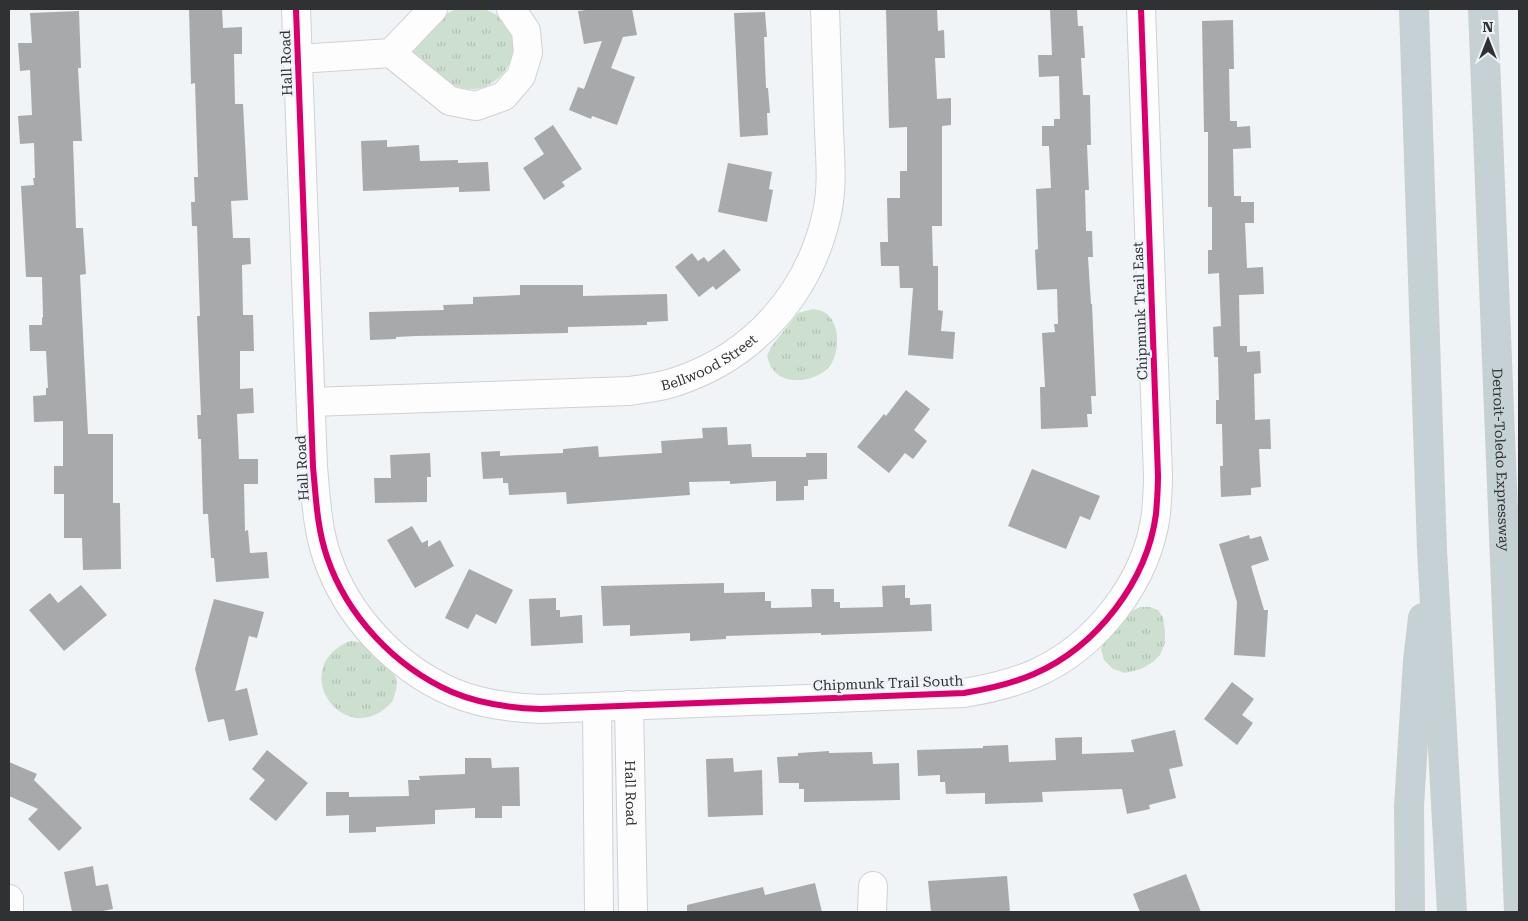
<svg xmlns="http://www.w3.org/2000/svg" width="1528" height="921" viewBox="0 0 1528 921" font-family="'Roboto Serif',serif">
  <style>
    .grass { fill: url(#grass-tufts) }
    .building { fill: #a8a9ab }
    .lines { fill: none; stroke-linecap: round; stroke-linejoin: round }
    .minor-casing { stroke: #cfd1d4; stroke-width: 30 }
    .highway-casing { stroke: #cdcecf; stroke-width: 30 }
    .minor { stroke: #fdfdfe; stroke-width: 28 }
    .highway { stroke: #c5d1d4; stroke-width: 28 }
    .cycleway-casing { stroke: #eff3f9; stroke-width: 9 }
    .cycleway { stroke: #d6006c; stroke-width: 6 }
    .labels { text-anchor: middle; stroke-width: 5; stroke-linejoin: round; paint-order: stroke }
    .street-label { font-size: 14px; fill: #2f3133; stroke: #eff3f9 }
  </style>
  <defs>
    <pattern id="grass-tufts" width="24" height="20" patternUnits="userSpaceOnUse" patternTransform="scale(1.25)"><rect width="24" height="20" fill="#cde0cf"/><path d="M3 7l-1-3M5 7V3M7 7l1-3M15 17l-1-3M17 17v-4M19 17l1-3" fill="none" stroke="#b0c1b2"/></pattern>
  </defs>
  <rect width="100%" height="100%" fill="#f1f4f7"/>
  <!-- grass -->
  <g class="grass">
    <path d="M456,9C465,9 475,7 483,9C492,11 501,17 505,24C507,27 510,31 511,34C523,66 485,102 454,85C439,77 425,62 412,51L448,13Z"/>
    <path d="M813,309C816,310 821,310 824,312C841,322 840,352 830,366C819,380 790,386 776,373C771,368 769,363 767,356L771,347L798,313Z"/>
    <polygon points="1140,607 1150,607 1158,610 1163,617 1165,631 1165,643 1160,655 1153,662 1141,669 1125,673 1113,669 1104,660 1101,649 1106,638 1130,612"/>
    <path d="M350,641C354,641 359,642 362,643C367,645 372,652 376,655C388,666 402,676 395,693C394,697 393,701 391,703C345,752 285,668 350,641Z"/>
  </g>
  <!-- building -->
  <g class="building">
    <polygon points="189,9 222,9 223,28 242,27 242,54 234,54 235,104 243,104 248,200 231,201 233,238 250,238 251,264 242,265 243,315 253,315 254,351 240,351 240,389 253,388 254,413 237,414 239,459 258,459 258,484 244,484 245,531 248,530 250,553 267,552 269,578 216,582 214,558 211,558 208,514 203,514 201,439 198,439 197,415 201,415 197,316 200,316 197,226 192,226 191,202 195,202 194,177 198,177 195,83 191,84"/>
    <polygon points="594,9 632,9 637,35 623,37 611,68 635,77 617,125 592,116 591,119 569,110 578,87 584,89 602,41 584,44 578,11"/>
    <polygon points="886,9 937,9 938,31 944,30 945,58 935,58 937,99 951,98 951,125 942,126 942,226 932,226 933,266 938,266 938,310 943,311 941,331 955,332 953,359 908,355 913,288 900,288 899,266 881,266 880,242 888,242 887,198 900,198 900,171 907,171 907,127 889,128"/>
    <polygon points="1050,9 1077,9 1078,26 1083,26 1085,58 1081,58 1083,95 1090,95 1091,145 1087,145 1089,190 1085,190 1086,231 1092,231 1093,257 1088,257 1091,304 1092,304 1096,396 1091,396 1092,414 1087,414 1088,427 1041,429 1040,387 1045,387 1042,333 1055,332 1054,324 1058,324 1057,289 1037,290 1035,250 1038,249 1036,189 1051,188 1049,146 1042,146 1042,126 1054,126 1054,119 1060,119 1059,76 1039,77 1038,55 1052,55"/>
    <polygon points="79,11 81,68 78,68 82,141 73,141 76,228 83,228 86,274 80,275 88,434 113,434 113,503 120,503 121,569 83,570 82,538 64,538 64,494 54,494 54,466 63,466 63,421 34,422 33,396 46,395 46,388 48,388 46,351 30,351 29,325 42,325 42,318 43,317 42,277 26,277 21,186 34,185 33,178 35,178 34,143 20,144 18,116 32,115 30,70 20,71 18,43 32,43 30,13"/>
    <polygon points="765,12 767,37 764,37 766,88 768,88 770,113 767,113 768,135 740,137 734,13"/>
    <polygon points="1233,20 1234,69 1229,69 1230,121 1237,121 1237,127 1250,126 1251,148 1233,149 1234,196 1241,196 1241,202 1254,202 1254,223 1245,223 1247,268 1263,267 1264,294 1239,295 1240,346 1247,346 1247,352 1260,351 1261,373 1254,374 1255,420 1270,419 1271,449 1259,449 1261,487 1251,488 1251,495 1221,497 1220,466 1223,466 1222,424 1216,424 1216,400 1219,400 1218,357 1214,357 1213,327 1221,326 1219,273 1208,274 1208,250 1212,250 1212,207 1208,207 1208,132 1204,132 1202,21"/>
    <polygon points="553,125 582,169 562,182 565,186 544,200 523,168 544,154 534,138"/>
    <polygon points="387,140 387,147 419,145 420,161 458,160 458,163 488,162 490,191 459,192 459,187 363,191 361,141"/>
    <polygon points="728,163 772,172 769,189 773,190 767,222 718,212"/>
    <polygon points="724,249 741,270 716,290 713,286 699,297 675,267 692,253 698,261 704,257 708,262"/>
    <polygon points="520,285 583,285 583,296 667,294 668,321 647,322 647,325 568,327 568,333 416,336 396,337 396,339 370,340 369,312 444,310 443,305 473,304 473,297 520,295"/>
    <polygon points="906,390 930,409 914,430 927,441 913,459 905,453 889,473 857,447 884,414 886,416"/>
    <polygon points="727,427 728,445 751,444 752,457 806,457 806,453 827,453 827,479 808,480 808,486 804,486 804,500 776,501 776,481 730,484 730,481 689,482 690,495 567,504 566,492 509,495 508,483 503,483 503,478 483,479 481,452 500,451 500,456 563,453 563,449 598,446 599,457 662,453 661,441 703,438 702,428"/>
    <polygon points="430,453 431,477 427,477 427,502 375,503 374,478 391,478 390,455"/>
    <polygon points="1032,469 1100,496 1090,520 1080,516 1066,549 1008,526"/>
    <polygon points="412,526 422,543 428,540 428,547 440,540 454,566 415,588 387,540"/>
    <polygon points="1249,535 1250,539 1261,536 1269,560 1251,566 1264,610 1268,610 1265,657 1234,655 1237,602 1219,544"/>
    <polygon points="469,569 513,590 496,624 476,614 468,629 445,618"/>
    <polygon points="724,583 724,593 765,592 765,601 771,601 771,608 812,607 811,589 834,589 834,602 840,602 840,608 883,607 882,586 905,585 905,598 910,598 910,605 931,604 932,631 821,635 821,633 726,636 726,639 690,641 690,633 630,636 630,625 603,626 601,586"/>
    <polygon points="81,585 107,615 64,651 29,610 50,593 58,603"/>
    <polygon points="556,598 556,610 560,610 560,617 582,615 583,643 531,646 529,599"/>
    <polygon points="214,599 264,612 257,638 249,636 235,691 247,688 258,735 229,741 224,719 208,722 195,669"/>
    <polygon points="1232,682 1254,699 1242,715 1253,723 1237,745 1204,719"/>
    <polygon points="1175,730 1183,766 1169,769 1176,798 1149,805 1150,809 1127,814 1122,789 1042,792 1043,802 985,804 985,793 946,794 945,782 940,782 940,775 918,776 917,750 983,748 983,746 1008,745 1009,762 1056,760 1055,738 1082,737 1082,754 1134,752 1131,740"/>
    <polygon points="267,750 308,783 276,821 249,799 265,780 252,769"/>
    <polygon points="829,751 829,753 872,752 873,764 899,763 900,800 804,802 804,789 799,789 799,783 779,783 777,757 798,756 798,753"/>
    <polygon points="465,758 491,758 492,768 519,767 520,806 502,806 502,818 475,818 475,808 435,810 435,824 376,827 376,832 349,833 349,815 326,816 326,792 349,792 349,797 409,796 408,780 420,780 419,776 465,774"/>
    <polygon points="733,758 734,772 762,770 763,815 708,817 706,759"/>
    <polygon points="9,762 37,774 34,780 82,828 59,851 28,819 38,809 9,796"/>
    <polygon points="93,866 96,886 108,884 113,909 98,912 72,912 64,872"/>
    <polygon points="1186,874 1201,912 1140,912 1133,894"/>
    <polygon points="1007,876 1010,912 931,912 928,881"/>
    <polygon points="815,883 822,912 687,912 687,905 763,887 765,895"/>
  </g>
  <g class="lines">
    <defs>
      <g id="minor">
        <path d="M296,9L313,467C316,498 317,528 327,557C347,616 395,667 452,692C480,704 511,708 541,709L964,693C988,689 1011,684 1034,674C1096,647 1147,582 1156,514C1157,502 1158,489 1158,476L1141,9"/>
        <polyline points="391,53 450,101 476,106 504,96 521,76 528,53 526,31 511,9"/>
        <polyline points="298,59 391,53 433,9"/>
        <path id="s1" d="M311,402L630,391C646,388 663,387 678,381C755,355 810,292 827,213C833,186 830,157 829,130C828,90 826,49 825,9"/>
        <path id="s2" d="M629,705L633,912"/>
        <polyline points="597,707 599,912"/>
        <polyline points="9,899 9,912"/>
        <polyline points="872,912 873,886"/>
      </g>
      <g id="highway">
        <polyline points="1414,9 1432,550 1452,912"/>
        <path id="s3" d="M1483,9L1519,912"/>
        <polyline points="1410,912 1409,806 1418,661 1423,618"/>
      </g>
    </defs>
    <!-- minor casing -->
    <use href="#minor" class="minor-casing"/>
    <!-- highway casing -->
    <use href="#highway" class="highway-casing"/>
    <!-- minor -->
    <use href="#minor" class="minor"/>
    <!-- highway -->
    <use href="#highway" class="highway"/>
    <defs>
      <path id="cycleway" d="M296,9L313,467C316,498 317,528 327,557C347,616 395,667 452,692C480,704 511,708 541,709L964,693C988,689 1011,684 1034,674C1096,647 1147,582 1156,514C1157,502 1158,489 1158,476L1141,9"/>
    </defs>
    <!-- cycleway casing -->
    <use href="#cycleway" class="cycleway-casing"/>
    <!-- cycleway -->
    <use href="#cycleway" class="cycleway"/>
  </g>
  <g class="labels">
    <!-- street labels -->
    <g class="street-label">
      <text transform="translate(286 63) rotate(-92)" y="5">Hall Road</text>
      <text transform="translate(1140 311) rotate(-92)" y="5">Chipmunk Trail East</text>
      <text dy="5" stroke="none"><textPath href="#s1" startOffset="404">Bellwood Street</textPath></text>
      <text dy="5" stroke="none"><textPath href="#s3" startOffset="451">Detroit-Toledo Expressway</textPath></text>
      <text transform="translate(302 468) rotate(-93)" y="5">Hall Road</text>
      <text transform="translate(888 683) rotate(-2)" y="5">Chipmunk Trail South</text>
      <text dy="5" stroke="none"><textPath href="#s2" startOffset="88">Hall Road</textPath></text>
    </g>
  </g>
  <!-- border -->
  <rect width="1528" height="921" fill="none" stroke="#2f3133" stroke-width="20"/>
  <!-- north arrow -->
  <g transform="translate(1488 40)" stroke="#eff3f9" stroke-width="4" paint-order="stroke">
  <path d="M0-4L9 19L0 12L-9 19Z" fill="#2f3133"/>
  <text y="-8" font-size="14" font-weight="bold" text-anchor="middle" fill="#2f3133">N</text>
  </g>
</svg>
